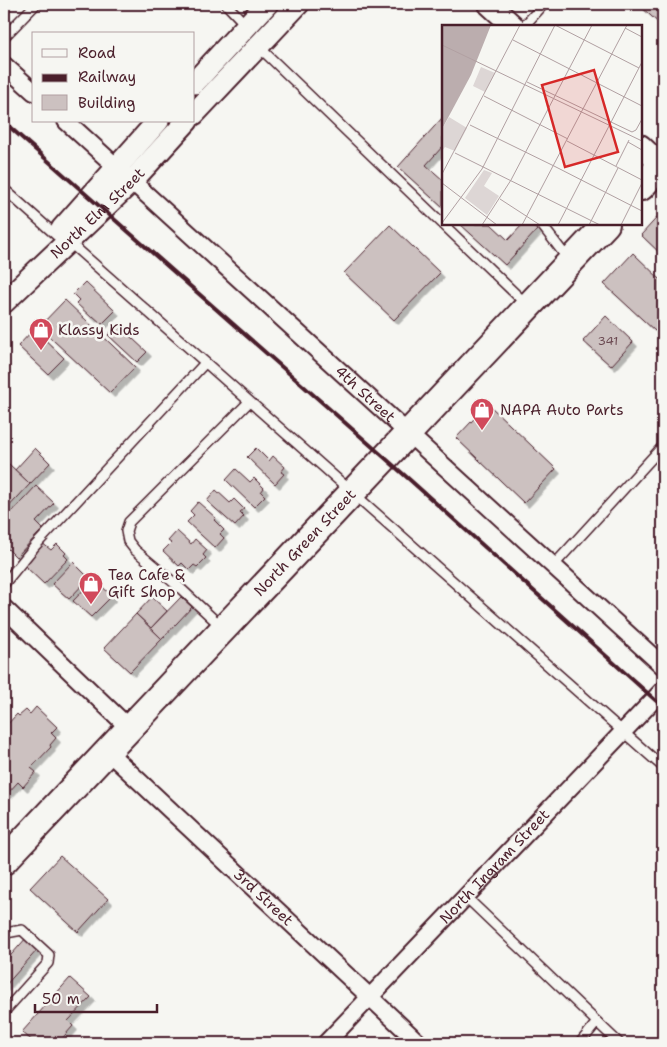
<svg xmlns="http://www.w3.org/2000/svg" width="667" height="1047" viewBox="0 0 667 1047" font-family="'Shantell Sans',sans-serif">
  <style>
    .building { fill: #ccc1c0; stroke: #4a1f2b; filter: url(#shadow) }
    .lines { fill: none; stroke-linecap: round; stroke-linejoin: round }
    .service-casing { stroke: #4a1f2b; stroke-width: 12 }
    .minor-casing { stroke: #4a1f2b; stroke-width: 20 }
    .tertiary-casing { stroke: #4a1f2b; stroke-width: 25 }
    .primary-casing { stroke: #4a1f2b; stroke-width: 30 }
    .service { stroke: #f6f6f2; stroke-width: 9 }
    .minor { stroke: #f6f6f2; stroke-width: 16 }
    .tertiary { stroke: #f6f6f2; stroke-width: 21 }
    .primary { stroke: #f6f6f2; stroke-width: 26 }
    .rail { stroke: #4a1f2b; stroke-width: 4 }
    .labels { text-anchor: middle; stroke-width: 5; stroke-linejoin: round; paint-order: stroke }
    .number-label { font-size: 12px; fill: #6a4850 }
    .street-label { font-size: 15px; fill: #4a1f2b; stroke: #f6f6f2 }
    .poi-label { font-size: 15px; fill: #4a1f2b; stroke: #f6f6f2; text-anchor: start }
    .inset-road { fill: none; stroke: #b1a0a2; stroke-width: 1 }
    .view { fill: #d62828; fill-opacity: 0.15; stroke: #d62828; stroke-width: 2.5 }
    .inset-edge { fill: none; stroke: #4a1f2b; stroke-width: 2.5 }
  </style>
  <defs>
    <filter id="shadow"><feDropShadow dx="4.5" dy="4.5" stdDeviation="0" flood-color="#0004"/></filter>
  </defs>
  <rect width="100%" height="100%" fill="#f6f6f2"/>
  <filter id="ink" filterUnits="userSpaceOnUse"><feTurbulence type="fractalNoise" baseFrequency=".02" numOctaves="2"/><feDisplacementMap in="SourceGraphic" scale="10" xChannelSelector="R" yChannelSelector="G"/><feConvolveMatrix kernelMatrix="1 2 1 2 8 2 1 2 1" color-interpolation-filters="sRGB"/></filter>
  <g filter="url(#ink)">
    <!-- building -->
    <g class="building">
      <polygon points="638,4 663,4 663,27"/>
      <polygon points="443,117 443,146 426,165 443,180 443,208 398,167"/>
      <polygon points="663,211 663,256 641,235"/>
      <polygon points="460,224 491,224 508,240 523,224 530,224 537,230 505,265"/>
      <polygon points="390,225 440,273 394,320 344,273"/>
      <polygon points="633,253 663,282 663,323 655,331 604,284"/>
      <polygon points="85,282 115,311 102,324 93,316 92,318 76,303 79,300 73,294"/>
      <polygon points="65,300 135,367 110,393 39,327"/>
      <polygon points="606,316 633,342 611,366 583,341"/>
      <polygon points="118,325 147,352 137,362 108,335"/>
      <polygon points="34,329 64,358 48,374 18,346"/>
      <polygon points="488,404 556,469 524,503 456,438"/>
      <polygon points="35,448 50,463 30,484 15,470"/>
      <polygon points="256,448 269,461 273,456 285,467 281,472 284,474 275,484 247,457"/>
      <polygon points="8,463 30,484 4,512 4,467"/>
      <polygon points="236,469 250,482 254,478 264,488 261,492 265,496 254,507 226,480"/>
      <polygon points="36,486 54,503 36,522 43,529 16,557 4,545 4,517 8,513 10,514"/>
      <polygon points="216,490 230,503 234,499 244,509 240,512 244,516 235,526 207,501"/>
      <polygon points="198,502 216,518 214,520 224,530 220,534 224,538 215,548 187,522 194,515 190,511"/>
      <polygon points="177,531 191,544 195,539 207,550 203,555 206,558 197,567 194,565 189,570 182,563 179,566 163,551 171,543 168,541"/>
      <polygon points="42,543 51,550 57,544 66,553 64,555 68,559 44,584 25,566 31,559 29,557"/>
      <polygon points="73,562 89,578 69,599 52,584"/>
      <polygon points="94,579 112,596 91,617 73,601"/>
      <polygon points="152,597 167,611 151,628 136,614"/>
      <polygon points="181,597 192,607 162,639 151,628"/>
      <polygon points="136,614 162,639 130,672 104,648"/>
      <polygon points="36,707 57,727 51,733 56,738 50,745 51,747 31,768 36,772 23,787 18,782 7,794 4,791 4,728 17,714 19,716 26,710 30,714"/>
      <polygon points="60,856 108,899 78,932 30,888"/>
      <polygon points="27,937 39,948 4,987 4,963"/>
      <polygon points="70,978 91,997 68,1021 73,1026 58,1043 35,1043 22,1032"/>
    </g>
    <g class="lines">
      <defs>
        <g id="service">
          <polyline points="226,4 246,25"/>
          <polyline points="524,26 544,4"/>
          <polyline points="4,37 36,4"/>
          <polyline points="258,46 526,304"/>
          <polyline points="4,189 57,236"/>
          <polyline points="541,224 568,259"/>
          <polyline points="68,241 663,767"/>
          <polyline points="553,566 663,446"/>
          <polyline points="4,584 35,546 205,363"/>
          <polyline points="223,628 179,587 135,550 128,541 126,531 129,522 249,402"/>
          <polyline points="465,896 619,1043"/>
          <polyline points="4,931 6,933 22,930 49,955 48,963 4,1012"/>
          <polyline points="580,1043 597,1022"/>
        </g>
        <g id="minor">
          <polyline points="4,65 34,92"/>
          <path id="s1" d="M66,121L663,666"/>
          <polyline points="4,608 129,728"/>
          <path id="s2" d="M107,751L419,1043"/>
          <path id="s3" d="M326,1043L663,690"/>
        </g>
        <g id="tertiary">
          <polyline points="489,4 513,26"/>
          <polyline points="194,83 267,4"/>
          <polyline points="194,114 298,4"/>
          <polyline points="641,146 663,167"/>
          <polyline points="62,229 158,121"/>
          <path id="s4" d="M4,302L132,181L187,121"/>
        </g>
        <g id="primary">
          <polyline points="641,187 663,163"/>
          <path id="s5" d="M4,861L606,224"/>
        </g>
      </defs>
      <!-- service casing -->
      <use href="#service" class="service-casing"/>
      <!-- minor casing -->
      <use href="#minor" class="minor-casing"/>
      <!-- tertiary casing -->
      <use href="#tertiary" class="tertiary-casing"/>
      <!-- primary casing -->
      <use href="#primary" class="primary-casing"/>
      <!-- service -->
      <use href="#service" class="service"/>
      <!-- minor -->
      <use href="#minor" class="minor"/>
      <!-- tertiary -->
      <use href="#tertiary" class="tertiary"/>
      <!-- primary -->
      <use href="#primary" class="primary"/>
      <!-- rail -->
      <polyline class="rail" points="4,122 410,480 663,707"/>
    </g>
  </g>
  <!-- icons -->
  <defs>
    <symbol id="shop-pin" viewBox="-11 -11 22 30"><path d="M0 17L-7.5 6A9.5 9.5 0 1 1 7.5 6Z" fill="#d1495b" stroke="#f6f6f2"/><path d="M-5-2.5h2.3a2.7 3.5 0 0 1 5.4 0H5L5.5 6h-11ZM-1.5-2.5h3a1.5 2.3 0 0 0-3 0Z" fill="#fff"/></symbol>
  </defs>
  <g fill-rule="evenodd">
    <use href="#shop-pin" x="27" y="316" width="28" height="38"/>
    <use href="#shop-pin" x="468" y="396" width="28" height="38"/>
    <use href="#shop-pin" x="77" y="570" width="28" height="38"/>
  </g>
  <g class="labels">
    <!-- number labels -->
    <g class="number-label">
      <text x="608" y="345">341</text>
    </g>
    <!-- street labels -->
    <g class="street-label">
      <text dy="5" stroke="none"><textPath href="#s4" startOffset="129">North Elm Street</textPath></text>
      <text dy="5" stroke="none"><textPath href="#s1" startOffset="405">4th Street</textPath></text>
      <text dy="5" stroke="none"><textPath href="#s5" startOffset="438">North Green Street</textPath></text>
      <text dy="5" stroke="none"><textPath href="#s3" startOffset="244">North Ingram Street</textPath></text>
      <text dy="5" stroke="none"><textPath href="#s2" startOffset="214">3rd Street</textPath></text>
    </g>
    <!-- poi labels -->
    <g class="poi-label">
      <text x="58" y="335">Klassy Kids</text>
      <text x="500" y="415">NAPA Auto Parts</text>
      <text x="108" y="580">Tea Cafe &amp;<tspan x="108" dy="17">Gift Shop</tspan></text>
    </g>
  </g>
  <!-- overview -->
  <g transform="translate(442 25)">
    <rect width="200" height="200" fill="#f6f6f2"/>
    <path d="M39,42L53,48L43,67L31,61ZM7,92L25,103L13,126L3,122L0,126V104ZM42,145L50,148L42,161L57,171L45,190L23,173Z" fill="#ddd6d5"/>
    <path d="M0,0H49L29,50L0,104Z" fill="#bbadae"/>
    <path class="inset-road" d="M113,0L197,43M183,3L200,12M71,15L200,81M0,20L200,116M85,57L190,107L194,105L200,94M42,71L126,114M28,100L112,141M125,116L200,155M186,117L200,125M13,128L158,200M112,141L200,186M174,141L187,115M0,149L78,0M0,158L55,200M58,174L98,200M0,198L40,144L113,0M40,200L69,155L150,0M80,200L185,0M116,200L200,37M147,200L176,143M179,200L200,158"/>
    <path class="view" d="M152,45L176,127L123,142L100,60Z"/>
    <rect width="200" height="200" class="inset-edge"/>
  </g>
  <!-- margin -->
  <rect width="667" height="1047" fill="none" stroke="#f6f6f2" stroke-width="20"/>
  <rect x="10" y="10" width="647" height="1027" fill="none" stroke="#4a1f2b" stroke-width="2" filter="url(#ink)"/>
  <!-- legend -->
  <rect x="32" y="32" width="162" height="90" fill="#f6f6f2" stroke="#b1a0a2"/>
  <rect x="42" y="49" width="25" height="8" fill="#f6f6f2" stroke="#b1a0a2"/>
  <text x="78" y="58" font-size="15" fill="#4a1f2b">Road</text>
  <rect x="42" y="74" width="25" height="8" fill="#4a1f2b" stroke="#b1a0a2"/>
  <text x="78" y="82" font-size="15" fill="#4a1f2b">Railway</text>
  <rect x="42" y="95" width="25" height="15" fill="#ccc1c0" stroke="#b1a0a2"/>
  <text x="78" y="108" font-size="15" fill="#4a1f2b">Building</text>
  <!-- scale -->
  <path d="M35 1004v8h122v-8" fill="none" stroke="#4a1f2b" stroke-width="2.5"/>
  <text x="42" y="1004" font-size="15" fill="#4a1f2b" stroke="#f6f6f2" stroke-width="4" paint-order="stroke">50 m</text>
</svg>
